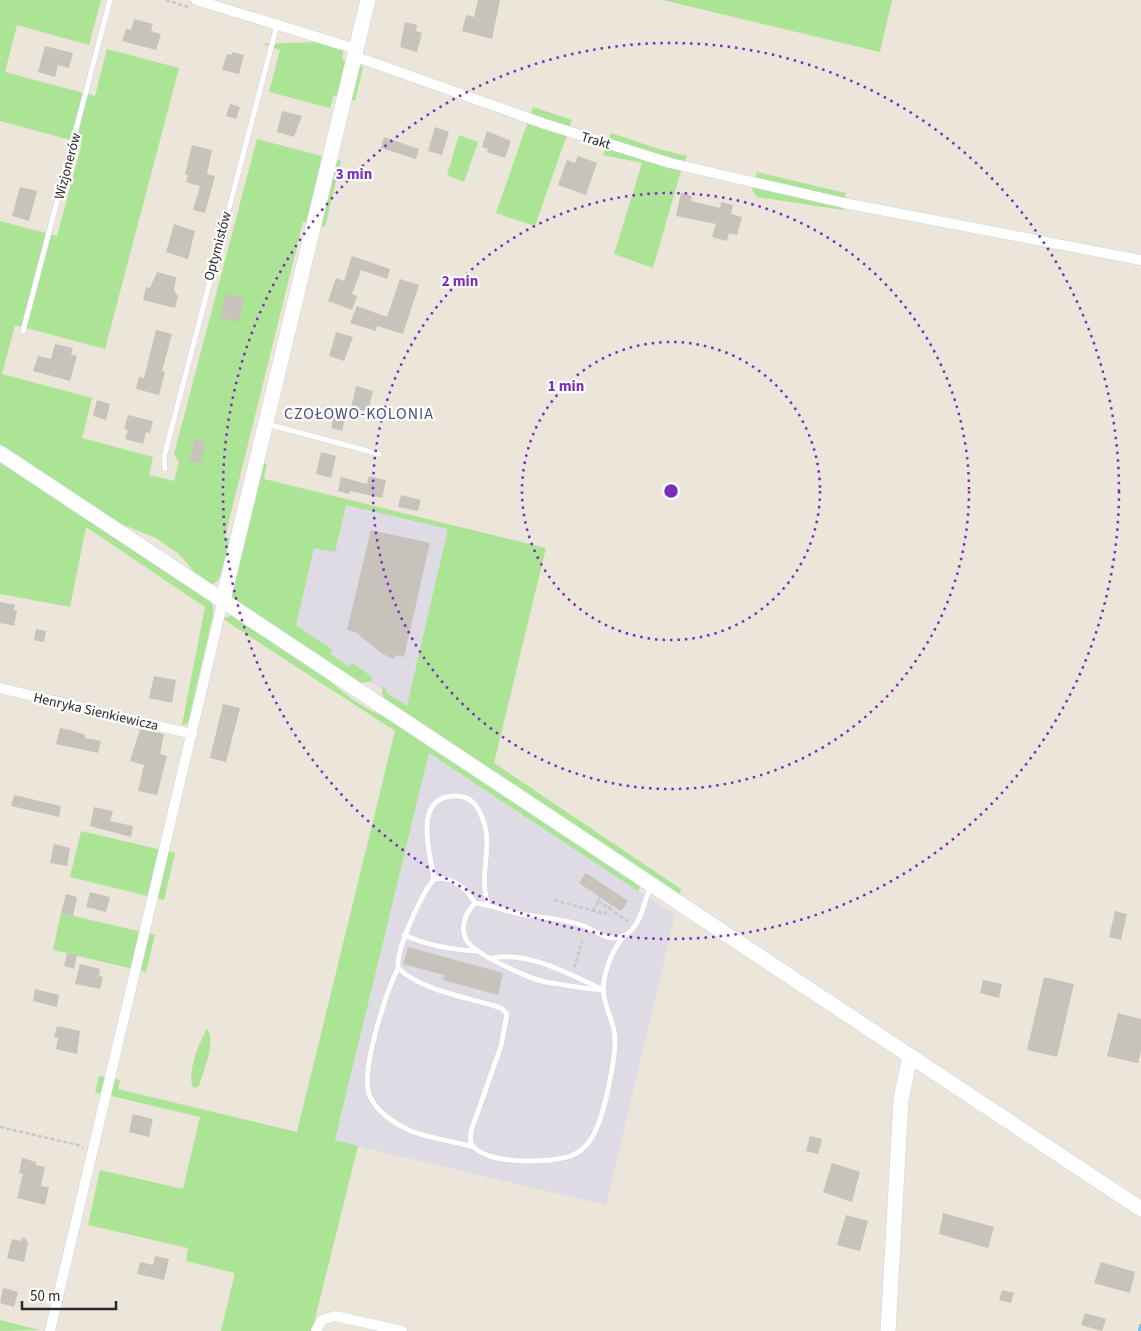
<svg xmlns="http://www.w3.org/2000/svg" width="1141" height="1331" viewBox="0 0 1141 1331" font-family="'Source Sans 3',sans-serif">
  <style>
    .industrial { fill: #dedbe4 }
    .green { fill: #aae494 }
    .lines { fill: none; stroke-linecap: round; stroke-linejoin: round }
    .stream { stroke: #69c4f1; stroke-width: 4 }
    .building { fill: #c7c2ba }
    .lane-casing { stroke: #cfd2e2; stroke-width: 6 }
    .street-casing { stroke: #cfd2e2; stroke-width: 11 }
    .secondary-casing { stroke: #cfd2e2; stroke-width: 16 }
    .path { stroke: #c7c7c7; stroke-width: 2.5; stroke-dasharray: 4 2.5; stroke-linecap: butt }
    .lane { stroke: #fff; stroke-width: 5 }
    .street { stroke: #fff; stroke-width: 10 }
    .secondary { stroke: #fff; stroke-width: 15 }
    .ring { fill: none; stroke: #7b2cbf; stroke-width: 2.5; stroke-dasharray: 2.5 5 }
    .labels { text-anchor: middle; stroke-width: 4.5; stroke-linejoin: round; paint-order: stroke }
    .street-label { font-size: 14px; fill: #292929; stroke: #fff }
    .quarter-label { font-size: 16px; letter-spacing: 1px; fill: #484e7a; stroke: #fff }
    .centre { fill: #7b2cbf; stroke: #fff; stroke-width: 2.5 }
    .ring-label { font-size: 15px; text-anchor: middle; font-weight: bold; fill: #7b2cbf; stroke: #fff; stroke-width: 4.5; stroke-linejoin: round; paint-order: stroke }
  </style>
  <rect width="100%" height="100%" fill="#ece5da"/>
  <!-- industrial -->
  <g class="industrial">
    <polygon points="263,479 450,525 407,706 235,592"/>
    <polygon points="429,753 675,915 606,1205 335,1141"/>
  </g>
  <!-- green -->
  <g class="green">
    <polygon points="0,0 101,0 89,45 17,25 5,72 95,96 107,49 179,68 105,349 15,325 2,374 92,398 82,438 153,457 149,475 174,481 179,462 174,454 257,139 341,161 325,227 303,222 225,537 231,539 219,579 212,585 201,580 179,554 156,538 114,521 0,447 0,221 57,236 82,143 0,121"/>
    <polygon points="663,0 892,0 880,52"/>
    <polygon points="345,41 342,59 363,67 355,101 334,95 330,108 269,92 280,50 262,44"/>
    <polygon points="533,107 572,120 535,226 496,213"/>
    <polygon points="611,133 659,149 687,156 680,174 653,268 614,254 642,163 603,155"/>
    <polygon points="459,135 478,142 464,182 447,175"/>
    <polygon points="757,172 846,193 843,210 757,197 752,190"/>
    <polygon points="0,460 208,599 213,606 213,615 188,723 182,725 205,607 86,527 70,607 0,594"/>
    <polygon points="263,464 267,464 264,479 546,548 494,763 681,889 680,896 390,704 383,697 382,689 384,686 387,693 407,706 448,529 346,505 335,552 314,548 296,625 333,650 330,654 349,667 352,663 371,676 372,681 361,683 235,602 231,596"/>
    <path d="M232,615C256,630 280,644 303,661C336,684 352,705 392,720L638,882L640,887L638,891L429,753L335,1140L358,1146L312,1331H221L235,1273L186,1261L188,1248L88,1225L100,1170L183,1189L200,1117L95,1092L99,1076L120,1080L118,1089L297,1132L395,731L223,619Z"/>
    <polygon points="81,831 175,853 164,900 70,877"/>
    <polygon points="61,913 155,935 146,972 53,950"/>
    <path d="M207,1029C217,1041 203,1071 199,1086L194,1088C185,1076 200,1041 207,1029Z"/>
    <polygon points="0,1320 39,1330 0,1331"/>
  </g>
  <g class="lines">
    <!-- stream -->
    <polyline class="stream" points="1140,1331 1141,1326"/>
  </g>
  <!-- building -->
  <g class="building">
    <polygon points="478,0 500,0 492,39 462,31 466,15 474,17"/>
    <polygon points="134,19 153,24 151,31 161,34 156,50 122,41 126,29 131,30"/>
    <polygon points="405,22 417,25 416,31 422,33 417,52 400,47"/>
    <polygon points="45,46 73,53 69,68 58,65 55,77 38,72"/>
    <polygon points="232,52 244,55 239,74 222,70 227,54 232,55"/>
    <polygon points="230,104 240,107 236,119 226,116"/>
    <polygon points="282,111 302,116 294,137 277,132"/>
    <polygon points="435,127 449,132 442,155 428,151"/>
    <polygon points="487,131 511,141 505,158 487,152 488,149 482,147"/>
    <polygon points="384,137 419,149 416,159 381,148"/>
    <polygon points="192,145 212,150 207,174 215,176 205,213 193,210 200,186 186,182 188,175 185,174"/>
    <polygon points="578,156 597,163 586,195 558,185 567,160 575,163"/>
    <polygon points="20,187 37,191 29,221 12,216"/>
    <polygon points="681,193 692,196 691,201 720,208 721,202 733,205 731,214 742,217 737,235 729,233 727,241 712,237 716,224 676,216"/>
    <polygon points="174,224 195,231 188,259 166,252"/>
    <polygon points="352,256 390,269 387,279 361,270 352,294 357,296 352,310 328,301 336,278 344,281"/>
    <polygon points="157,272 176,277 174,291 178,296 175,308 143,300 146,287 150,288"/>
    <polygon points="400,279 419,285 403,334 377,326 376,331 350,323 357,306 387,317"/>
    <polygon points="226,293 244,298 238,322 220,317"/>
    <polygon points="156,330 172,334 162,371 165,372 159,395 136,389 139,377 144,378"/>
    <polygon points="336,332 353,337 344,361 329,356"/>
    <polygon points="55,344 73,348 71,355 77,356 70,381 33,371 38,356 51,359"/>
    <polygon points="356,386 373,391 368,411 351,409"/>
    <polygon points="97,400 110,404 106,420 93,416"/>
    <polygon points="335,413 346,416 342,431 331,428"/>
    <polygon points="128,415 153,421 150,433 146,432 143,444 125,439 128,430 124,429"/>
    <polygon points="195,439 206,442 200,463 189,460"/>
    <polygon points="321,452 336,456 331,478 316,474"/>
    <polygon points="369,476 386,480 382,498 350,491 349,494 338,491 341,477 367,484"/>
    <polygon points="401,495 421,500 418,511 398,507"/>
    <polygon points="371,530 430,543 404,657 395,655 394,659 383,654 355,632 347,630"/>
    <polygon points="0,602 15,605 14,610 17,611 14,626 0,623"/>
    <polygon points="36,629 46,631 44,642 34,640"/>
    <polygon points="154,676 176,680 172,703 149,698"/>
    <polygon points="223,704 240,708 226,762 210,758"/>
    <polygon points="60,728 74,731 85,735 85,738 101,741 98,753 56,744"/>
    <polygon points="140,729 164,734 160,754 167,756 157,795 138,791 144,765 130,761"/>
    <polygon points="14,795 61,806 59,817 11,806"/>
    <polygon points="94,807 113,811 110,821 133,826 131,837 90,826"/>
    <polygon points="54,844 70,848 67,866 50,863"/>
    <polygon points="586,873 628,901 621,911 579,883"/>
    <polygon points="90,892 110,897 106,912 86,907"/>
    <polygon points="66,894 77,897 73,916 61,913"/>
    <polygon points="1115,911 1127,914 1121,940 1109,937"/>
    <polygon points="408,947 503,973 498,995 443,980 444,975 403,964"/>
    <polygon points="67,953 77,955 74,969 64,966"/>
    <polygon points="80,964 100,969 99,976 103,977 100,989 75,984"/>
    <polygon points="1044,977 1074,984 1057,1057 1027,1050"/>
    <polygon points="983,980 1002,984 999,998 980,993"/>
    <polygon points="35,989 59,995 57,1007 33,1001"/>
    <polygon points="1118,1013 1141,1019 1141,1050 1138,1063 1107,1056"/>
    <polygon points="57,1026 80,1031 77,1054 56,1049 58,1038 54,1037"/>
    <polygon points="133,1114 153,1119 149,1137 129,1132"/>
    <polygon points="810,1136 822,1139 818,1154 806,1151"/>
    <polygon points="22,1158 36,1162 36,1165 45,1167 41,1186 49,1187 45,1205 17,1198 23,1174 19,1173"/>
    <polygon points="832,1163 860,1172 852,1202 823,1192"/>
    <polygon points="943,1213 994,1227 988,1248 939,1234"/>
    <polygon points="846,1215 868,1221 860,1251 837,1245"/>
    <polygon points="24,1237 28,1243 24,1262 7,1258 12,1239 20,1241"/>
    <polygon points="155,1256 169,1259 164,1280 137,1274 140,1262 153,1265"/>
    <polygon points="1101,1262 1135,1272 1130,1293 1094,1283"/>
    <polygon points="3,1288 18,1292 14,1307 0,1303"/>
    <polygon points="1002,1290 1014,1293 1011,1303 999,1300"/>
    <polygon points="1085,1313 1106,1319 1102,1331 1081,1325"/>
  </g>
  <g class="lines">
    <defs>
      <g id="lane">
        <polyline points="23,331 110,0"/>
        <polyline points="267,424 379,454"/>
        <polyline points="165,469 164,457 277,25"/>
        <path d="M434,879C430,853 412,796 455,796C466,796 474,800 479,811C497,843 477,870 488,905"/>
        <path d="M475,903C466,888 452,876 434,879C421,895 396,949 398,968C424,992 468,997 501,1008L507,1014L501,1046L471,1131C471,1135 470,1139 471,1143C482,1166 556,1164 575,1154C585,1149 590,1141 595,1132C605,1111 615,1062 615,1039C615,1024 606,1011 604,996C601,976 612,950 624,936"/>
        <path d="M404,935C429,946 451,950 478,951"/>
        <path d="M493,958C528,951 569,974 601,989"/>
        <path d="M398,968C386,993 361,1068 369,1094C375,1111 395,1124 411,1131C428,1138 456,1142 474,1147"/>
        <path d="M604,990C585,989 565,985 546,982C530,979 476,955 467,941C459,928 466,912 475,903C491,905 505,911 520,914C541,918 563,918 584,926C596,931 609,943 623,936C641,928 643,904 650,888"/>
      </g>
      <g id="street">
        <polyline points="196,0 356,49"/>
        <polyline points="354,56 545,124 670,163 844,203 1141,260"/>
        <polyline points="0,688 192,734"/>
        <polyline points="50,1331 223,600"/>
        <polyline points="316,1331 322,1320 335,1316 402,1331"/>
      </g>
      <g id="secondary">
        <polyline points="0,453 1141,1209"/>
        <polyline points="223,600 368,0"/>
        <polyline points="888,1331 901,1100 910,1056"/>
      </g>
    </defs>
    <!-- lane casing -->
    <use href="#lane" class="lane-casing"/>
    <!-- street casing -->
    <use href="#street" class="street-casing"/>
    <!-- secondary casing -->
    <use href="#secondary" class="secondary-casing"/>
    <!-- path -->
    <g class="path">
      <polyline points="166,0 188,7"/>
      <polyline points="554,900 605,914 612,904"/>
      <polyline points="598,901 629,922"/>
      <polyline points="593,911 600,897"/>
      <polyline points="574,968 582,941"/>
      <polyline points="0,1127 78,1145 83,1148"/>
    </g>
    <!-- lane -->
    <use href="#lane" class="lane"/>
    <!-- street -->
    <use href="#street" class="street"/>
    <!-- secondary -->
    <use href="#secondary" class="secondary"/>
  </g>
  <!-- distance rings -->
  <g class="ring">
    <circle cx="671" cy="491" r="149"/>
    <circle cx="671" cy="491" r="298"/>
    <circle cx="671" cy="491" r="448"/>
  </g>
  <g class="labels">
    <!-- street labels -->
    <g class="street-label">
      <text transform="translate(596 140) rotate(17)" y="5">Trakt</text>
      <text transform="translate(67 166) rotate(-75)" y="5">Wizjonerów</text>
      <text transform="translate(217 246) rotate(-75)" y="5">Optymistów</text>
      <text transform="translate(96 711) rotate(13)" y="5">Henryka Sienkiewicza</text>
    </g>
    <!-- quarter labels -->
    <g class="quarter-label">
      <text x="359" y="419">CZOŁOWO-KOLONIA</text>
    </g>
  </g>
  <circle cx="671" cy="491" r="8" class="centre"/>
  <g class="ring-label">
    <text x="354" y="179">3 min</text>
    <text x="460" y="286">2 min</text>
    <text x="566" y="391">1 min</text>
  </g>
  <!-- scale -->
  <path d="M22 1301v8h94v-8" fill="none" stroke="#292929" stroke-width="2.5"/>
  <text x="30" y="1301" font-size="15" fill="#292929" stroke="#ffffff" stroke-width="4" paint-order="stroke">50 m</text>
</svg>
